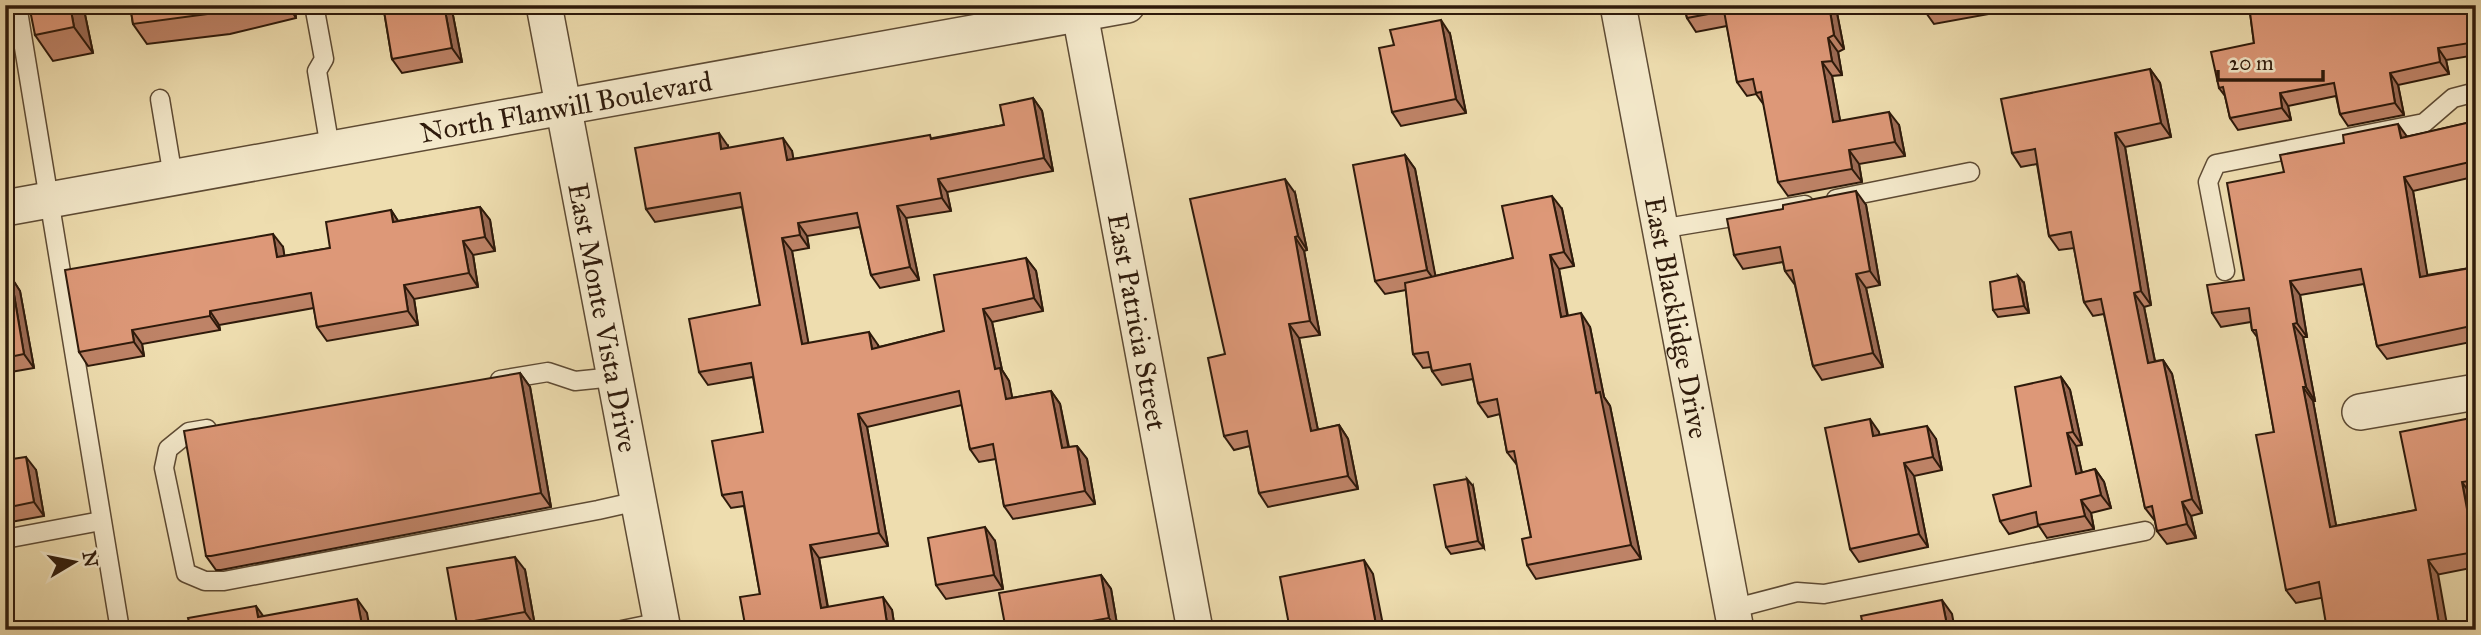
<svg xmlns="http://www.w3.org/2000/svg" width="2481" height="635" viewBox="0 0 2481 635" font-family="'IM FELL Great Primer',serif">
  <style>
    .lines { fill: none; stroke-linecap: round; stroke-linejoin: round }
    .service-casing { stroke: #5e4b34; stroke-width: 21 }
    .minor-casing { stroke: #5e4b34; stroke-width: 38 }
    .service { stroke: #f4e9cb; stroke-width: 18 }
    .minor { stroke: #f4e9cb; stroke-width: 35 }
    .wall { fill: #be8367; stroke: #2e1a0b; stroke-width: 2 }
    .shaded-wall { fill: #9b6a54; stroke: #2e1a0b; stroke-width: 2 }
    .building { fill: #dd9878; stroke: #2e1a0b; stroke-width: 2 }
    .labels { text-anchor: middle; stroke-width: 5; stroke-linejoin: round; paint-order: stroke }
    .street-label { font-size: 28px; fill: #2e1a0b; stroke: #f4e9cb }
  </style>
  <rect width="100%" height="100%" fill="#eeddaf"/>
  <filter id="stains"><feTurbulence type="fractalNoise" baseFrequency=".00286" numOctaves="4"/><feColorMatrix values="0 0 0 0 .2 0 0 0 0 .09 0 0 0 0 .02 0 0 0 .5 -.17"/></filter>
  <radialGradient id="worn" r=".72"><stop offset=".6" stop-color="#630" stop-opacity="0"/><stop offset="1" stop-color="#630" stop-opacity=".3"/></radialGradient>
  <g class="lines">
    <defs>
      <g id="service">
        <polyline points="17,5 120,630"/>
        <polyline points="314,5 324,59 317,71 330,148"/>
        <polyline points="160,99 173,177"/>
        <polyline points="1836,199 1970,172"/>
        <polyline points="1660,229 1805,205"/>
        <polyline points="2225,271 2208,182 2216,164 2424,123 2453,98 2476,92"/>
        <polyline points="500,380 548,372 575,381 614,377"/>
        <polyline points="207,429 189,432 168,449 164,468 186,573 205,581 224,581 598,510 638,501"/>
        <polyline points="5,539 101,521"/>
        <polyline points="1732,609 1797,592 1824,594 2145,531"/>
        <polyline points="622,630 661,622"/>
      </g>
      <g id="minor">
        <path id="s1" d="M544,5L663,630"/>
        <path id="s2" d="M1618,5L1736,630"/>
        <path id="s3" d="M1080,14L1195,630"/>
        <path id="s4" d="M5,208L1127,5"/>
        <polyline points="2360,412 2476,392"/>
      </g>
    </defs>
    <!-- service casing -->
    <use href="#service" class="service-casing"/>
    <!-- minor casing -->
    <use href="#minor" class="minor-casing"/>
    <!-- service -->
    <use href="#service" class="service"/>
    <!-- minor -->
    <use href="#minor" class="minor"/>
  </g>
  <!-- wall -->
  <g class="wall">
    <polygon points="83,5 93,53 53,61 35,35"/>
    <polygon points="130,5 294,5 296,18 230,34 147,44 133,24"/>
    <polygon points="383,5 451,5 462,62 402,73 392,59"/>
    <polygon points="598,5 637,5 602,12"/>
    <polygon points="1684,5 1881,5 1837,13 1844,49 1838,52 1842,75 1832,76 1840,121 1899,125 1905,156 1859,164 1862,182 1788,196 1778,182 1764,105 1756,94 1747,96 1737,82 1727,26 1696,32 1687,18"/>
    <polygon points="1924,5 1999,5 2000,12 1934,24 1924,10"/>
    <polygon points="2249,5 2395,5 2396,12 2476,5 2476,55 2446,60 2449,74 2398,85 2404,115 2348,126 2340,114 2336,96 2288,106 2291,120 2238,130 2230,118 2225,96 2219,88 2254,43"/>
    <polygon points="1450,34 1466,113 1401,126 1392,112"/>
    <polygon points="2150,69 2160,83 2171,137 2125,147 2151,305 2144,307 2155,361 2163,360 2172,374 2202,513 2191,516 2196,538 2167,544 2157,531 2155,521 2145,508 2104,314 2093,316 2084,302 2074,248 2059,250 2049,236 2037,164 2021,167 2012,153"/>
    <polygon points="1033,98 1042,111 1053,171 947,192 951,211 906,218 919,280 880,288 871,275 860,227 807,236 809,248 792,251 808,343 878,345 879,347 944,331 1026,258 1036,271 1043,311 992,322 1002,370 1009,381 1012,398 1051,391 1060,404 1069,447 1077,446 1087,459 1095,504 1013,519 1004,506 996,459 979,462 970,449 962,405 867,427 888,546 819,558 828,607 892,610 895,630 746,630 760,594 744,506 731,508 722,495 763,432 753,377 708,385 699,372 760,305 742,207 655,222 646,209 728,146 728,148 792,151 793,159 933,138 1004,125"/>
    <polygon points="2476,99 2473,177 2413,191 2427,275 2476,267 2476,341 2387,359 2377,346 2364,284 2300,295 2307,337 2303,337 2315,401 2313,401 2336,526 2416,510 2476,417 2476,495 2472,496 2476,517 2476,567 2296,603 2286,590 2274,432 2257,337 2252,330 2251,322 2221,327 2212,313 2244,280 2284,172 2407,137 2471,122"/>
    <polygon points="1405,155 1415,169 1435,276 1513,258 1562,209 1574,266 1559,269 1568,316 1590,327 1604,397 1610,406 1641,559 1536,579 1527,565 1531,537 1517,465 1507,452 1500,414 1488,417 1478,403 1473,379 1442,385 1432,371 1431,367 1423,368 1413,354 1406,290 1385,294 1375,281"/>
    <polygon points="1295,193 1307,250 1304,251 1320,335 1299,338 1318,430 1339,425 1348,439 1358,489 1268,507 1259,493 1250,446 1234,450 1224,436 1225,354"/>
    <polygon points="1866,205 1880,285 1866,288 1883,367 1822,380 1813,366 1795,285 1785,271 1783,262 1743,269 1734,255"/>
    <polygon points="480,207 490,220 495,251 473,255 478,287 414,299 418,325 327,341 317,327 314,308 219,325 220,330 142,344 144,356 88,366 79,352 283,247 284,256 330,248 391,210 398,221"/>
    <polygon points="11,277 20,291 34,368 5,373 5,278"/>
    <polygon points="2024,283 2029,313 1998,317 1993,310"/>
    <polygon points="520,373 530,387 551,507 221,570 216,570 206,556"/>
    <polygon points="2061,377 2070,390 2082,445 2076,446 2082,473 2095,469 2104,482 2111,508 2091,513 2094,529 2047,538 2039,526 2009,534 2000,521 2031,486"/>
    <polygon points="1879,432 1879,435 1936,439 1942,470 1914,476 1928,547 1859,562 1850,549"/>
    <polygon points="5,460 36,470 44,516 5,523"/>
    <polygon points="1473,486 1484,548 1451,554 1446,547"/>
    <polygon points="995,541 1003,589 946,599 936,585"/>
    <polygon points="525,570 535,626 511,630 461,630 457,624"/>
    <polygon points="1101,575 1111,589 1118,630 1006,630"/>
  </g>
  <!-- shaded-wall -->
  <g class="shaded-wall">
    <polygon points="70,5 83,5 93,53 74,27"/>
    <polygon points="288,5 294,5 296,18"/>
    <polygon points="444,5 451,5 462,62 452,48"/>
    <polygon points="1829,5 1832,5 1837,13 1844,49 1834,35"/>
    <polygon points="2389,5 2395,5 2399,26 2391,13"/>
    <polygon points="1441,20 1450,34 1466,113 1456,99"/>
    <polygon points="1828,38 1838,52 1842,75 1832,61"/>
    <polygon points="2438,48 2446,60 2449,74 2440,62"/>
    <polygon points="1822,62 1832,76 1843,136 1833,122"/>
    <polygon points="2150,69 2160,83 2171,137 2161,123"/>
    <polygon points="2390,73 2398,85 2404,115 2395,103"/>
    <polygon points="2280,93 2288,106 2291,120 2282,108"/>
    <polygon points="1033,98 1042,111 1053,171 1044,158"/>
    <polygon points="1889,112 1899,125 1905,156 1895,142"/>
    <polygon points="2398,124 2408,138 2401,138"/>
    <polygon points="719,133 728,146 730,162 721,149"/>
    <polygon points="2115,133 2125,147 2151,305 2141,291"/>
    <polygon points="783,138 792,151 796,173 787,160"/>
    <polygon points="1849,150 1859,164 1862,182 1852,169"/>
    <polygon points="1405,155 1415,169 1437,284 1427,270"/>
    <polygon points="2404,177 2413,191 2430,290 2420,277"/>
    <polygon points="938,179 947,192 951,211 942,198"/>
    <polygon points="1285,179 1295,193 1307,250 1298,236"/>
    <polygon points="1856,191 1866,205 1880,285 1870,271"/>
    <polygon points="1552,196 1562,209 1574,266 1564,252"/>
    <polygon points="897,206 906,218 919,280 910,267"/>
    <polygon points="480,207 490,220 495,251 485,237"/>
    <polygon points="391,210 400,224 393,222"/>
    <polygon points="798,223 807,236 809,248 800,235"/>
    <polygon points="273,234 283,247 287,271 277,257"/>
    <polygon points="1295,237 1304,251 1320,335 1310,321"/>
    <polygon points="782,238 792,251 811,357 802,344"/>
    <polygon points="463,241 473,255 478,287 469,273"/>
    <polygon points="1550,255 1559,269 1570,331 1561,317"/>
    <polygon points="1026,258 1036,271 1043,311 1034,298"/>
    <polygon points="1856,274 1866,288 1883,367 1873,353"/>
    <polygon points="2018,276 2024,283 2029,313 2024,306"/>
    <polygon points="11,277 20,291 34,368 24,354"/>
    <polygon points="2290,281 2300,295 2307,337 2297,323"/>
    <polygon points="404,285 414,299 418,325 408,311"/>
    <polygon points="2134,293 2144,307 2158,377 2148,363"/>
    <polygon points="983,309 992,322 1002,370 1009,381 1015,412 1006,399 995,369"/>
    <polygon points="210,311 219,325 220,330 210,316"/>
    <polygon points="1581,313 1590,327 1604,397 1610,406 1641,559 1631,545 1596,393"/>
    <polygon points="1289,324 1299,338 1321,445 1311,431"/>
    <polygon points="2293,324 2303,337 2315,401 2306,387"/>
    <polygon points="132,330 142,344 144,356 134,342"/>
    <polygon points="869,332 878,345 881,362 872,349"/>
    <polygon points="2163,360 2172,374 2202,513 2192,499"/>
    <polygon points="520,373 530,387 551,507 541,493"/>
    <polygon points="2061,377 2070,390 2082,445 2073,432"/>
    <polygon points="2303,387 2313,401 2339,541 2330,527"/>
    <polygon points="1051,391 1060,404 1071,461 1062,448"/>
    <polygon points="858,414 867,427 888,546 879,533"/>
    <polygon points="1870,419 1879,432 1882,449 1873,436"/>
    <polygon points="1339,425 1348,439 1358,489 1348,476"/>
    <polygon points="1927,426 1936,439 1942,470 1933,457"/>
    <polygon points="2067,433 2076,446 2085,487 2076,474"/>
    <polygon points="1077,446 1087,459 1095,504 1085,491"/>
    <polygon points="26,457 36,470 44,516 34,502"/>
    <polygon points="1904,463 1914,476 1928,547 1919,534"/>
    <polygon points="2095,469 2104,482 2111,508 2101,495"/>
    <polygon points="1467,479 1473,486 1484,548 1478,541"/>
    <polygon points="2462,482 2472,496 2476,517 2476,552"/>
    <polygon points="2081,500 2091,513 2094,529 2085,516"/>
    <polygon points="2182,502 2191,516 2196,538 2187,524"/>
    <polygon points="985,527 995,541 1003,589 994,575"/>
    <polygon points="810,545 819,558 830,621 821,608"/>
    <polygon points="515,557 525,570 535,626 525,612"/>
    <polygon points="1364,560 1373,574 1384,630 1377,630"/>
    <polygon points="2428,560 2438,574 2448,630 2440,630"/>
    <polygon points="1101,575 1111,589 1118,630 1109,618"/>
    <polygon points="883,597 892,610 895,630 888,630"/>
    <polygon points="357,599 367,613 370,630 363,630"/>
    <polygon points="1942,600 1952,614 1955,630 1948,630"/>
    <polygon points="256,606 266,620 258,617"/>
  </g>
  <!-- building -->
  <g class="building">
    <polygon points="29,5 70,5 74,27 35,35"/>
    <polygon points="130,5 248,5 215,13 133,24"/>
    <polygon points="383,5 444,5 452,48 392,59"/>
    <polygon points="1684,5 1829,5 1834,35 1828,38 1832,61 1822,62 1833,122 1889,112 1895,142 1849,150 1852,169 1778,182 1761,92 1756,93 1753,79 1737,82 1724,11 1687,18"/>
    <polygon points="1924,5 1950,5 1924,10"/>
    <polygon points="2249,5 2389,5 2391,13 2430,7 2431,9 2453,5 2476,5 2476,42 2438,48 2440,62 2390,73 2395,103 2340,114 2334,83 2280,93 2282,108 2230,118 2223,87 2219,88 2211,52 2254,43"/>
    <polygon points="1441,20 1456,99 1392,112 1379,48 1394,45 1390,30"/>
    <polygon points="2150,69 2161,123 2115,133 2141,291 2134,293 2148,363 2163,360 2192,499 2182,502 2187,524 2157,531 2152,506 2145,508 2101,299 2084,302 2071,232 2049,236 2035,149 2012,153 2001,99"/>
    <polygon points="1033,98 1044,158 938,179 942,198 897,206 910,267 871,275 857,213 798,223 800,235 782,238 802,344 869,332 872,349 944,331 934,275 1026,258 1034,298 983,309 995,369 1000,368 1006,399 1051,391 1062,448 1077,446 1085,491 1004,506 993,444 970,449 959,391 858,414 879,533 810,545 821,608 883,597 888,630 746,630 740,597 760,594 742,492 722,495 712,441 763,432 751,363 699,372 689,319 760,305 740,193 646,209 635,148 719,133 721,149 783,138 787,160 930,135 931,139 1004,125 1000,105"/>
    <polygon points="2476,99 2476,195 2470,162 2404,177 2420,277 2476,267 2476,325 2377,346 2361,269 2290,281 2297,323 2293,324 2306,387 2303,387 2330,527 2416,510 2400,432 2476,417 2476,480 2462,482 2475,552 2428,560 2440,630 2327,630 2319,582 2286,590 2256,435 2274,432 2256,330 2252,330 2249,308 2212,313 2207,285 2244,280 2227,183 2284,172 2280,155 2344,143 2343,135 2398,124 2401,138 2471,122 2467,101"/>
    <polygon points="1405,155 1427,270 1375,281 1353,165"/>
    <polygon points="1285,179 1298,236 1295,237 1310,321 1289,324 1311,431 1339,425 1348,476 1259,493 1247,431 1224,436 1208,358 1225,354 1190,199"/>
    <polygon points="1856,191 1870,271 1856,274 1873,353 1813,366 1792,270 1785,271 1780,247 1734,255 1727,219 1783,209 1783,205"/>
    <polygon points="1552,196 1564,252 1550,255 1561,317 1581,313 1596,393 1600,392 1631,545 1527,565 1522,539 1531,537 1514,451 1507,452 1497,399 1478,403 1470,364 1432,371 1428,352 1413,354 1405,283 1513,258 1502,206"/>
    <polygon points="480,207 485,237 463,241 469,273 404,285 408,311 317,327 311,293 210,311 210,316 132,330 134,342 79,352 65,270 273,234 277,257 330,248 326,222 391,210 393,222"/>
    <polygon points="2018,276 2024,306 1993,310 1990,282"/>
    <polygon points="11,277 24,354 5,358 5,278"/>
    <polygon points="520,373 541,493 211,556 206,556 184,431"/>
    <polygon points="2061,377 2073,432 2067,433 2076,474 2095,469 2101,495 2081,500 2085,516 2038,525 2036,512 2000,521 1993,495 2031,486 2015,387"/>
    <polygon points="1870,419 1873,436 1927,426 1933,457 1904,463 1919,534 1850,549 1825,428"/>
    <polygon points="26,457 34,502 5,508 5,460"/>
    <polygon points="1467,479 1478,541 1446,547 1434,485"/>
    <polygon points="985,527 994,575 936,585 928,538"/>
    <polygon points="515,557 525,612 457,624 447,568"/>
    <polygon points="1364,560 1377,630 1290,630 1280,577"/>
    <polygon points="1101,575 1109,618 1041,630 1006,630 999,593"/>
    <polygon points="357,599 363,630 191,630 188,618 256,606 258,617"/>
    <polygon points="1942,600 1948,630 1864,630 1861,616"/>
    <polygon points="2253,626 2254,630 2233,630"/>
  </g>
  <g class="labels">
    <!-- street labels -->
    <g class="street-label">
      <text dy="10" stroke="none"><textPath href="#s4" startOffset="570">North Flanwill Boulevard</textPath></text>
      <text dy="10" stroke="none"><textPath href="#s1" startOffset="318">East Monte Vista Drive</textPath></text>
      <text dy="10" stroke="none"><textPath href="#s2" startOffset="318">East Blacklidge Drive</textPath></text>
      <text dy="10" stroke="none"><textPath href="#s3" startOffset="313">East Patricia Street</textPath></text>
    </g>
  </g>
  <!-- margin -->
  <rect width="2481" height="635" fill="none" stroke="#eeddaf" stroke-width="28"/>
  <rect x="7" y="7" width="2467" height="621" fill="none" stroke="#2e1a0b" stroke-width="3.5"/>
  <rect x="14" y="14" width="2453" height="607" fill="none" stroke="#2e1a0b" stroke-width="2"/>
  <!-- north arrow -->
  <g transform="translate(74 562) rotate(80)" stroke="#f4e9cb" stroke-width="5" paint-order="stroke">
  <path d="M0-5L12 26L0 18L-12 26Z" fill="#2e1a0b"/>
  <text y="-10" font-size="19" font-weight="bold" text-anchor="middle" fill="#2e1a0b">N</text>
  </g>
  <!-- scale -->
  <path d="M2218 70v10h105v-10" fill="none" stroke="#2e1a0b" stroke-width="3.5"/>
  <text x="2229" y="70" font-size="21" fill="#2e1a0b" stroke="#f4e9cb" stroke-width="5" paint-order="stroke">20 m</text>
  <rect width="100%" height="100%" filter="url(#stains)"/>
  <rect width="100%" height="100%" fill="url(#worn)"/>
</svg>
